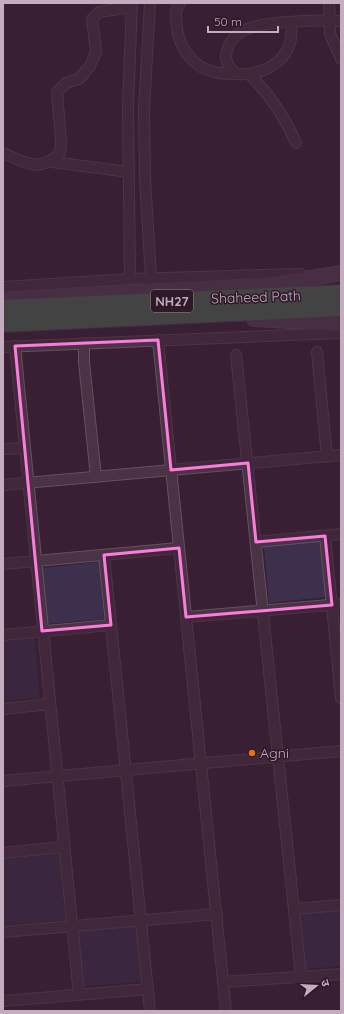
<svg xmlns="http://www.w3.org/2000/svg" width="344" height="1014" viewBox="0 0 344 1014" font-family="Quicksand,'Noto Sans Devanagari',sans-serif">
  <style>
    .green { fill: #3d304c }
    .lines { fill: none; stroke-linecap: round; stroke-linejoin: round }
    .street-casing { stroke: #665062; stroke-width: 12 }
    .secondary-casing { stroke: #665062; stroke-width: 16 }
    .highway-casing { stroke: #503b4c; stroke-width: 20 }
    .street { stroke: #493344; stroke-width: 10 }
    .secondary { stroke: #5c4155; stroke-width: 14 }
    .highway { stroke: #506f57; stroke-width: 18 }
    .marked { fill: none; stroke: #fb7cdc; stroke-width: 3; stroke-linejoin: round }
    .food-dot { fill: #e8710a; stroke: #2d1928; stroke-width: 1.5 }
    .labels { text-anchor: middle; stroke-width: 3; stroke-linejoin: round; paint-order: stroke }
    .shield { fill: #2d1928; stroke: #978192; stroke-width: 1 }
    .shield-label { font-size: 13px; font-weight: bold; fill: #c5adbf }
    .street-label { font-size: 14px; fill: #c5adbf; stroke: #2d1928 }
    .poi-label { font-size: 14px; fill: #c5adbf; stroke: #2d1928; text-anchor: start }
  </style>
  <rect width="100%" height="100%" fill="#381f33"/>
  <!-- green -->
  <g class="green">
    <polygon points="321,541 327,597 269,603 264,547"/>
    <polygon points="99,562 104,619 47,624 41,568"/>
    <polygon points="35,638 40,698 3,701 3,641"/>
    <polygon points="59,854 65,920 3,925 3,859"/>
    <polygon points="341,910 341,966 305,969 300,913"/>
    <polygon points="137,926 141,982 83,986 78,931"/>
  </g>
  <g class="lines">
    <defs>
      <g id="street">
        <polyline points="150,3 144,110 145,178 151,279"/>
        <path d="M180,3C174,11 176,17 177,27C178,47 194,68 214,72C221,74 229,74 236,74"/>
        <polyline points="329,3 330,34 341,59"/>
        <path d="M291,23C296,57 268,76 236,74C229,67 224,61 227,51C229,41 237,33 247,29C265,21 320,20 341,21"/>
        <path d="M250,75C270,95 285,117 296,143"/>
        <path d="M3,153C25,163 41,173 60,153L61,140L57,92L66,83L79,79L90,66L96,52L92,19L99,12L131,7"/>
        <polyline points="52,162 129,172"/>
        <polyline points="130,279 128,105 132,3"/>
        <polyline points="3,287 130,279 301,274"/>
        <polyline points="158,340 226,1011"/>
        <polyline points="84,343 84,362 96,477"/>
        <polyline points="15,346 79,994"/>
        <polyline points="3,347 341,333"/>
        <polyline points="317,352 327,457"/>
        <polyline points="236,355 301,977"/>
        <polyline points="3,449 25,448"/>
        <polyline points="3,485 341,455"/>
        <polyline points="325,536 341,698"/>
        <polyline points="256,542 341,534"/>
        <polyline points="104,555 150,1011"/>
        <polyline points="3,564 179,548"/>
        <polyline points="186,617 341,604"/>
        <polyline points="3,635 111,625"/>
        <polyline points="3,709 49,704"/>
        <polyline points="3,781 341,751"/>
        <polyline points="3,853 63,847"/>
        <polyline points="294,909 341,905"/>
        <polyline points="3,932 217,914"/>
        <polyline points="223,982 341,974"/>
        <polyline points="3,1001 148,989"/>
      </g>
      <g id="secondary">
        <polyline points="3,299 275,284 341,273"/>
        <polyline points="254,319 341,324"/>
      </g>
      <g id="highway">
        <polyline points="3,309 341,294"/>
        <polyline points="3,323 341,307"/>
      </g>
    </defs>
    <!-- street casing -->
    <use href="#street" class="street-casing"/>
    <!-- secondary casing -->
    <use href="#secondary" class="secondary-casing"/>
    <!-- highway casing -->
    <use href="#highway" class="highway-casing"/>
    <!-- street -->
    <use href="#street" class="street"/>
    <!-- secondary -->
    <use href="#secondary" class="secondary"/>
    <!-- highway -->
    <use href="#highway" class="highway"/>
  </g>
  <!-- marked area -->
  <path d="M0 0H344V1014H0ZM158,340L171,470L248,463L256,542L325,536L332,605L186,617L179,548L104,555L111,625L42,631L15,346Z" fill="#381f33" fill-opacity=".55" fill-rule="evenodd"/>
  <path class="marked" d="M158,340L171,470L248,463L256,542L325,536L332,605L186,617L179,548L104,555L111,625L42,631L15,346Z"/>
  <!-- markers -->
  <circle class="food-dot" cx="252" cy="753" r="4"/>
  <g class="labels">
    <!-- shield labels -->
    <rect class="shield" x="151" y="290" width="42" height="22" rx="3"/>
    <g class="shield-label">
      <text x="172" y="306">NH27</text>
    </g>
    <!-- street labels -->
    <g class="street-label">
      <text transform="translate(256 297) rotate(-2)" y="5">Shaheed Path</text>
    </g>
    <!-- poi labels -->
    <g class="poi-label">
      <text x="260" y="758">Agni</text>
    </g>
  </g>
  <!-- border -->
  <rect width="344" height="1014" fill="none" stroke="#c5adbf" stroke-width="8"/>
  <!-- north arrow -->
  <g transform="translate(316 986) rotate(72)" stroke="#2d1928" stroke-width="3" paint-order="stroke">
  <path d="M0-3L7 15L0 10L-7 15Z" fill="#c5adbf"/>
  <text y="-6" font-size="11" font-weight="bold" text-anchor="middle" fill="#c5adbf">उ</text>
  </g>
  <!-- scale -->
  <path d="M208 26v6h70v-6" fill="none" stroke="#c5adbf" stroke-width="2"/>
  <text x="214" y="26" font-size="12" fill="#c5adbf" stroke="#2d1928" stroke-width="3" paint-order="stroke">50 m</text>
</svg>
